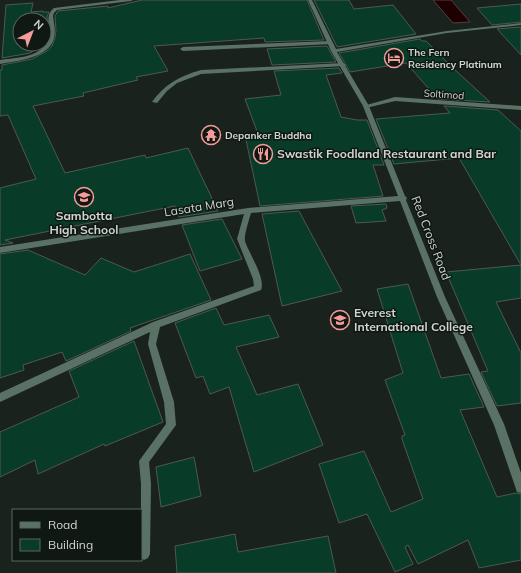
<svg xmlns="http://www.w3.org/2000/svg" width="521" height="573" viewBox="0 0 521 573" font-family="Mulish,sans-serif">
  <style>
    .water { fill: #1f0002; stroke: #544040 }
    .building { fill: #083c28; stroke: #4e5852; fill-rule: evenodd }
    .lines { fill: none; stroke-linecap: round; stroke-linejoin: round }
    .lane { fill: #597265; fill-rule: evenodd }
    .street { fill: #597265; fill-rule: evenodd }
    .labels { text-anchor: middle; stroke-width: 3; stroke-linejoin: round; paint-order: stroke }
    .far-poi-label { font-size: 10px; font-weight: bold; fill: #cfd5d2; stroke: #101814; text-anchor: start }
    .far-street-label { font-size: 10px; fill: #cfd5d2; stroke: #101814 }
    .poi-label { font-size: 12px; font-weight: bold; fill: #cfd5d2; stroke: #101814; text-anchor: start }
    .street-label { font-size: 12px; fill: #cfd5d2; stroke: #101814 }
  </style>
  <rect width="100%" height="100%" fill="#19221d"/>
  <!-- water -->
  <polygon class="water" points="433,0 451,0 470,22 453,23"/>
  <!-- building -->
  <g class="building">
    <polygon points="142,0 307,0 324,40 265,42 264,38 154,46 168,71 136,77 138,80 83,93 84,96 33,106 65,173 145,155 146,158 188,148 218,211 179,217 175,206 5,240 13,243 0,245 0,188 36,179 8,115 0,116 0,70 2,70 2,65 32,59 47,51 52,46 55,38 56,30 55,16 58,11 108,6 108,8"/>
    <polygon points="314,0 349,0 354,9 393,5 416,34 337,47"/>
    <path d="M33,3L31,12L43,11V12H49L47,17L48,34L44,44L30,53L2,58L6,5ZM20,20H44V44H20Z"/>
    <polygon points="521,4 521,22 492,25 477,8"/>
    <polygon points="521,27 521,55 497,29"/>
    <polygon points="420,39 422,41 426,41 454,69 490,102 438,99 406,63 350,72 339,53"/>
    <polygon points="327,46 336,62 272,65 267,49"/>
    <polygon points="339,68 342,73 326,75 341,117 357,120 367,120 384,165 373,165 383,196 260,206 245,135 258,134 245,99 281,95 274,71"/>
    <polygon points="444,106 498,110 521,131 521,298 496,302 521,353 521,403 497,406 481,372 488,371 446,272 521,265 459,158 394,164 376,119 450,113"/>
    <polygon points="386,204 387,208 382,210 386,221 356,223 351,206"/>
    <polygon points="299,211 342,291 282,306 262,214"/>
    <polygon points="222,219 242,259 200,271 182,225"/>
    <polygon points="28,250 85,275 101,258 134,272 190,254 211,300 130,328 131,331 66,361 62,352 23,365 24,370 0,378 0,254"/>
    <polygon points="408,284 441,378 469,374 484,407 460,410 497,497 516,493 521,494 521,560 479,568 468,540 418,564 408,545 405,547 413,564 395,572 367,514 339,523 319,464 364,451 391,512 423,499 402,439 402,436 405,435 385,380 403,373 377,289"/>
    <polygon points="216,308 224,325 269,315 279,337 236,347 257,395 298,384 323,445 254,472 229,387 210,394 203,376 196,378 175,323"/>
    <polygon points="134,341 163,422 105,446 104,444 38,474 35,460 0,477 0,432 79,397 69,371"/>
    <polygon points="194,457 201,496 161,507 156,467"/>
    <polygon points="235,534 238,552 328,536 336,573 177,573 175,546"/>
  </g>
  <g class="lines">
    <!-- lane -->
    <g class="lane">
      <polygon points="330,41 332,42 332,44 183,51 180,49 183,47"/>
      <path d="M343,63L346,65L345,66L201,74L177,83L167,91L157,103L152,102C165,84 180,76 201,70Z"/>
      <polygon points="395,97 521,106 521,110 395,101 366,108 363,106"/>
    </g>
    <!-- street -->
    <g class="street">
      <path d="M120,0H133L131,1L57,10L54,13L53,16C54,23 56,31 54,38C50,58 16,61 0,64V60C13,58 29,58 40,50C59,37 40,18 54,8Z"/>
      <path d="M308,0H312L336,49L447,31L521,23V25L447,33L337,52L369,106L405,196L407,198L406,200L445,297L504,424L521,473V493L517,492L494,425L437,297L400,201L251,213C249,220 244,235 245,241C249,254 266,278 261,290L160,327L156,344L174,402L176,425L149,462L151,484L150,554L148,558L144,560L141,558V484L139,461L166,424L164,402L148,344L150,332L0,402V393L153,322L254,286L253,279L237,239L244,214L0,253V247L248,208L398,196L363,106L331,51Z"/>
    </g>
  </g>
  <!-- icons -->
  <defs>
    <symbol id="hotel-ring" viewBox="-11 -11 22 22"><circle r="9.5" fill="#101814" stroke="#f59b99" stroke-width="1.5"/><path d="M-6-4.5h1.5V1H6V5H4.5V3h-9V5H-6ZM-4 0a1.8 1.8 0 1 1 3.6 0ZM.5 0V-2.5h3Q6-2.5 6 0Z" fill="#f59b99"/></symbol>
    <symbol id="temple-ring" viewBox="-11 -11 22 22"><circle r="9.5" fill="#101814" stroke="#f59b99" stroke-width="1.5"/><path d="M0-6L5-2H3V0L6.5 2.5H4V6H1.5V3h-3V6H-4V2.5H-6.5L-3 0V-2H-5Z" fill="#f59b99"/></symbol>
    <symbol id="restaurant-ring" viewBox="-11 -11 22 22"><circle r="9.5" fill="#101814" stroke="#f59b99" stroke-width="1.5"/><path d="M-5-6h1v4h1v-4h1v4h1v-4h1v5L-1.5 .5V6h-2V.5L-5-1ZM5-6V6H3V1.5H1.5Q1.5-4 5-6Z" fill="#f59b99"/></symbol>
    <symbol id="school-ring" viewBox="-11 -11 22 22"><circle r="9.5" fill="#101814" stroke="#f59b99" stroke-width="1.5"/><path d="M0-5L7-2L0 1L-7-2ZM-4 1L0 2.5L4 1V4Q0 6-4 4Z" fill="#f59b99"/></symbol>
    <symbol id="university-ring" viewBox="-11 -11 22 22"><circle r="9.5" fill="#101814" stroke="#f59b99" stroke-width="1.5"/><path d="M0-5L7-2L0 1L-7-2ZM-4 1L0 2.5L4 1V4Q0 6-4 4Z" fill="#f59b99"/></symbol>
  </defs>
  <g fill-rule="evenodd">
    <use href="#hotel-ring" x="383" y="47" width="22" height="22"/>
    <use href="#temple-ring" x="200" y="124" width="22" height="22"/>
    <use href="#restaurant-ring" x="252" y="143" width="22" height="22"/>
    <use href="#school-ring" x="73" y="186" width="22" height="22"/>
    <use href="#university-ring" x="329" y="309" width="22" height="22"/>
  </g>
  <g class="labels">
    <!-- far-poi labels -->
    <g class="far-poi-label">
      <text x="408" y="56">The Fern<tspan x="408" dy="12">Residency Platinum</tspan></text>
      <text x="225" y="139">Depanker Buddha</text>
    </g>
    <!-- far-street labels -->
    <g class="far-street-label">
      <text transform="translate(444 94) rotate(4)" y="4">Soltimod</text>
    </g>
    <!-- poi labels -->
    <g class="poi-label">
      <text x="277" y="158">Swastik Foodland Restaurant and Bar</text>
      <text x="84" y="220" text-anchor="middle">Sambotta<tspan x="84" dy="14">High School</tspan></text>
      <text x="354" y="317">Everest<tspan x="354" dy="14">International College</tspan></text>
    </g>
    <!-- street labels -->
    <g class="street-label">
      <text transform="translate(199 207) rotate(-9)" y="4">Lasata Marg</text>
      <text transform="translate(431 238) rotate(69)" y="4">Red Cross Road</text>
    </g>
  </g>
  <!-- legend -->
  <rect x="12" y="509" width="130" height="52" fill="#101814" stroke="#5c6460"/>
  <rect x="20" y="522" width="20" height="6" fill="#597265" stroke="#5c6460"/>
  <text x="48" y="529" font-size="12" fill="#cfd5d2">Road</text>
  <rect x="20" y="539" width="20" height="12" fill="#083c28" stroke="#5c6460"/>
  <text x="48" y="549" font-size="12" fill="#cfd5d2">Building</text>
  <!-- north arrow -->
  <g transform="translate(32 32) rotate(42)"><circle r="19" fill="#101814" stroke="#5c6460"/>
  <path d="M0-3L7 15L0 10L-7 15Z" fill="#f59b99"/>
  <text y="-6" font-size="11" font-weight="bold" text-anchor="middle" fill="#cfd5d2">N</text>
  </g>
</svg>
